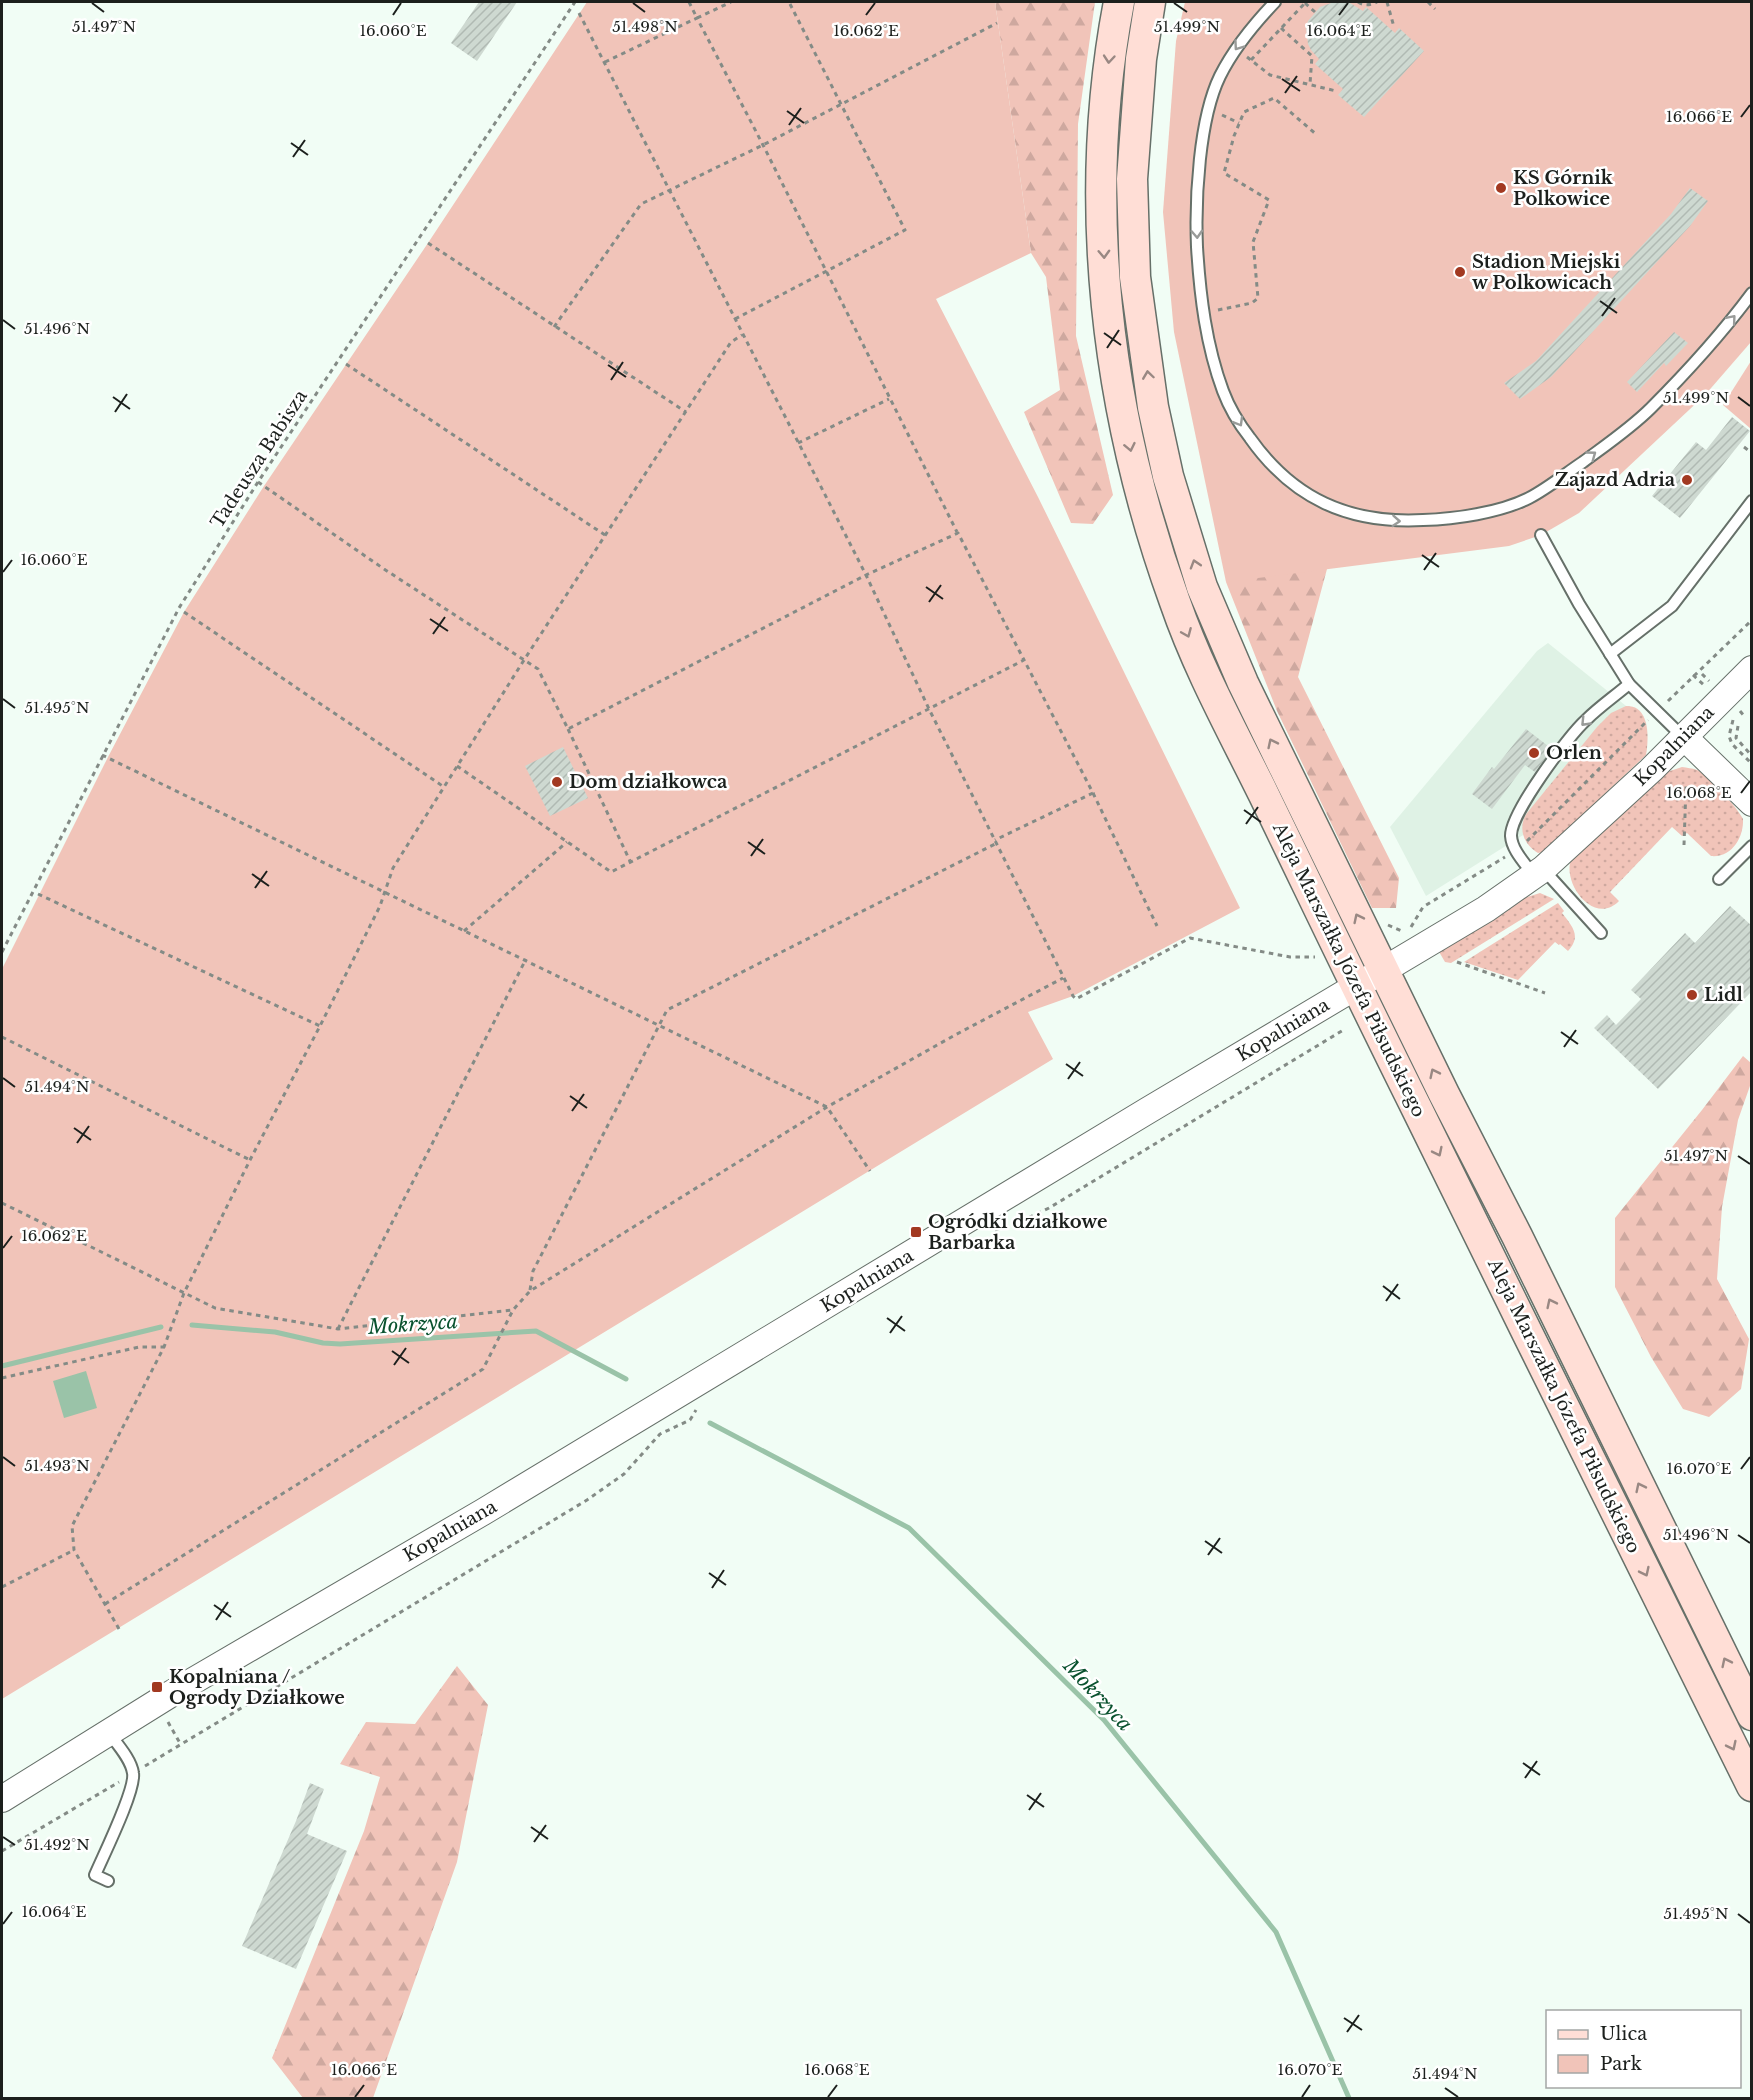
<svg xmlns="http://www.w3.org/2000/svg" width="1753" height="2100" viewBox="0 0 1753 2100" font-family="'Libre Baskerville',serif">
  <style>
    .built { fill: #dff2e5 }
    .grass { fill: url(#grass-dots) }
    .forest { fill: url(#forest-firs) }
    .green { fill: #f1c4b9 }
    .water { fill: #9ac3a8 }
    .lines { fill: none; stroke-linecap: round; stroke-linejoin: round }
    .stream { stroke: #9ac3a8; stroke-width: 5 }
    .building { fill: url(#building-hatch) }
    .service-casing { stroke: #667069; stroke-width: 14 }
    .tertiary-casing { stroke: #667069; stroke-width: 28 }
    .secondary-casing { stroke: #667069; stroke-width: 33 }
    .path { stroke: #848b86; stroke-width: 3; stroke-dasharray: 4.5 4.5; stroke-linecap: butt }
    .service { stroke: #fff; stroke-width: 10 }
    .tertiary { stroke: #fff; stroke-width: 26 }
    .secondary { stroke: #ffded6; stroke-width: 30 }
    .oneway { stroke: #999b99 }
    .oneway2 { stroke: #998883 }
    .ticks { fill: none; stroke: #1c201d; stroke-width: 2 }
    .poi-dot { fill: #a23921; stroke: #fff; stroke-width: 2 }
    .labels { text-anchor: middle; stroke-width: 5; stroke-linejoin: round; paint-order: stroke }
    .poi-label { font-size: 18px; font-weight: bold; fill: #1c201d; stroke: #fff; text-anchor: start }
    .street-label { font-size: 18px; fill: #1c201d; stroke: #fff }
    .water-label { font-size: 20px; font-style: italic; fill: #0a522f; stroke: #fff }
    .ticks-label { font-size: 15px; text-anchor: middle; fill: #1c201d; stroke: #fff; stroke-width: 5; stroke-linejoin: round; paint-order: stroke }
  </style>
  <defs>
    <pattern id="grass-dots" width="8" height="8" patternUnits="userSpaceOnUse" patternTransform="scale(1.5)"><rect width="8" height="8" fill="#f1c4b9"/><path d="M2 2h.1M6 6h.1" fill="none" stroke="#cea89f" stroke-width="1.8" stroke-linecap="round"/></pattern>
    <pattern id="forest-firs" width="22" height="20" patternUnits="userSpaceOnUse" patternTransform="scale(1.5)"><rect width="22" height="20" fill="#f1c4b9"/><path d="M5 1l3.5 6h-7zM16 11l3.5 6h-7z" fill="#cea89f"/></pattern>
    <pattern id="building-hatch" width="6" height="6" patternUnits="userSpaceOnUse" patternTransform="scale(1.5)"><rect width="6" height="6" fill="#ced9d1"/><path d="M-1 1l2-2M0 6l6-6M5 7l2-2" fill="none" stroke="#b0bab3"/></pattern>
  </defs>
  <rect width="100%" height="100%" fill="#f1fdf5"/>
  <!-- built -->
  <polygon class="built" points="1548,643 1641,718 1528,832 1426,896 1390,827 1537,651"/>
  <!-- grass -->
  <g class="grass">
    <path d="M1626,706C1650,705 1649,738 1646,755L1543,852L1538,853C1524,845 1517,828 1527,813L1597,727L1611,713Z"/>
    <path d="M1682,767C1687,768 1692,768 1697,770C1707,774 1738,808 1743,819C1744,837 1732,858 1711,856L1687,833L1682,836L1672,827L1610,892L1619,901C1595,926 1562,885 1571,859L1661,774Z"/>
    <polygon points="1540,893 1554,899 1451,963 1445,962 1438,950 1518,900"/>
    <path d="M1558,903L1564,911L1562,913C1572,926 1582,936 1568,951L1560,944L1559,945L1555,942L1518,980L1464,962Z"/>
  </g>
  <!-- forest -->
  <g class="forest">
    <polygon points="995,2 1095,2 1078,124 1076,336 1113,495 1093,524 1071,523 1024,412 1060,390 1046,277 1031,253"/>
    <polygon points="1240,569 1327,569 1298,677 1399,878 1396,908 1372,908 1277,711 1226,582"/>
    <polygon points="1743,1056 1751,1063 1751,1083 1738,1120 1722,1207 1717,1279 1749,1339 1741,1389 1709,1417 1683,1409 1651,1357 1615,1287 1615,1218 1702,1110"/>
    <polygon points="457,1666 488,1705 457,1862 373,2098 303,2098 272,2058 364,1831 380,1777 340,1764 366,1722 415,1724"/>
  </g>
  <!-- green -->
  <g class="green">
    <polygon points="587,2 995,2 1031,253 936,299 1038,497 1240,908 1073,996 1028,1012 1053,1059 2,1699 2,969 108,757 184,612 264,486 428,243"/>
    <polygon points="1185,2 1751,2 1751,342 1705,395 1579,513 1541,535 1509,546 1226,582 1174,332 1163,212 1176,41"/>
    <polygon points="1751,361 1751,429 1723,405"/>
  </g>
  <!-- water -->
  <polygon class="water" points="86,1371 97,1408 64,1418 53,1381"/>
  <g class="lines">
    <!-- stream -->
    <g class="stream">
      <polyline points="192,1325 275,1332 323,1343 340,1344 536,1331 626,1379"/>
      <polyline points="2,1366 161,1327"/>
      <polyline points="710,1423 909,1528 1104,1720 1276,1932 1349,2098"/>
    </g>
  </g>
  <!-- building -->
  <g class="building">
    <polygon points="479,2 517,2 477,61 451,43"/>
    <polygon points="1334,2 1350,3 1363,11 1366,7 1395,33 1399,28 1424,51 1364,117 1338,95 1343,89 1315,64 1319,59 1311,50 1308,44 1306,28 1308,21 1320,7"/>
    <polygon points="1690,188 1708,201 1690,226 1551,377 1520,399 1504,383 1536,361 1671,214"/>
    <polygon points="1674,332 1688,343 1666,366 1664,363 1637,392 1627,382"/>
    <polygon points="1732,417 1750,431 1680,518 1652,496 1696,442 1706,450"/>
    <polygon points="1526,729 1552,749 1535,772 1525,765 1492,809 1472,794 1492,767 1494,769"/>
    <polygon points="563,747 588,798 550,816 525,766"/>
    <polygon points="1730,906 1752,926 1752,991 1658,1089 1594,1028 1607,1015 1616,1025 1641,999 1631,990 1685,933 1695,943"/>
    <polygon points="310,1783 324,1789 307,1834 347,1851 296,1969 242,1946 296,1821"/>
  </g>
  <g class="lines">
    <defs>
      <g id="service">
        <path d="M1275,2C1254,24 1234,48 1220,76C1199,119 1195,199 1197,247C1200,296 1206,345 1223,391C1229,407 1239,424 1250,438C1293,499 1349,524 1423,520C1455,519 1499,513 1529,498C1548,488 1565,474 1583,462C1606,445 1631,428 1651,408C1685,374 1723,332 1752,293"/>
        <polyline points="1541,535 1579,604 1629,684 1683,737"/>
        <polyline points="1610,654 1672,606 1752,501"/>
        <polyline points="1543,869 1601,933"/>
        <path d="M1534,876C1526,864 1512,851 1511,836C1510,814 1568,736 1586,720C1599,707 1615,696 1629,684"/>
        <polyline points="1719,879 1752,846"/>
        <path d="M108,1881L95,1875C103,1856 136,1790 133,1773C131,1759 117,1744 109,1733"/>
      </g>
      <g id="tertiary">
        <polyline points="1684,737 1752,803"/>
        <polyline points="2,1799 169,1695 483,1512 1147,1111 1486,909 1543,869 1651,770 1752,669"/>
      </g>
      <g id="secondary">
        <path d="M1119,2C1081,201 1106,412 1175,602C1198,669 1233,732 1264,795C1315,900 1365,1005 1417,1109C1528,1335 1640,1561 1752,1786"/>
        <polyline points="1150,2 1141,59 1132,179 1135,277 1153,407 1168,476 1202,587 1243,683 1444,1094 1517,1236 1752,1715"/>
      </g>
    </defs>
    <!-- service casing -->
    <use href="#service" class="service-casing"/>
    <!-- tertiary casing -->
    <use href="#tertiary" class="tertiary-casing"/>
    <!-- secondary casing -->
    <use href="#secondary" class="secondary-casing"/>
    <!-- path -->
    <g class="path">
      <polyline points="689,2 697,18 731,2"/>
      <path d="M1358,2C1364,6 1371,5 1377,2"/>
      <polyline points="1387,2 1394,27"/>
      <polyline points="1428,2 1435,9"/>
      <polyline points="1305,3 1315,12"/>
      <polyline points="579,13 866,575 929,709 1073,996 1076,999 1190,938 1290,957 1315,957"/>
      <polyline points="1281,28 1312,56 1310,84"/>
      <polyline points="1247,57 1270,75 1336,91"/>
      <polyline points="1251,60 1306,2"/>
      <polyline points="605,62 697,18 763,145 957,532"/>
      <polyline points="1222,115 1239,123"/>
      <polyline points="428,243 686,412"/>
      <polyline points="1218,310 1252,303 1258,298 1253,242 1269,200 1224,173 1234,136 1244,112 1274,98 1317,135"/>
      <polyline points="735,319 905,230 789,2"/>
      <polyline points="554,327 641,204 763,145 997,23"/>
      <polyline points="346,364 605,535"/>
      <polyline points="798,443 889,399"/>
      <polyline points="1744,447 1752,453"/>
      <polyline points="258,482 384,569 538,669 568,729 866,575 958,533 1024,660"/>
      <polyline points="184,612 444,787"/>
      <polyline points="1702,674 1709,681"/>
      <polyline points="1693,675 1705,686"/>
      <polyline points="1668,701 1752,620"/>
      <polyline points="1740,711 1745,717"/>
      <polyline points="1733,720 1729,736 1732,744 1752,764"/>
      <polyline points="1738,726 1736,738 1752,756"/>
      <polyline points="568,729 630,861"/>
      <polyline points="102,755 827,1107 870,1171"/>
      <polyline points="457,766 611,872 1024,660 1093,793 995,840"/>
      <polyline points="1093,793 1157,926"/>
      <polyline points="1527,841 1648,720"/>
      <polyline points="1684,845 1686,786"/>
      <polyline points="38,894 320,1026"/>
      <polyline points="1388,925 1404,932"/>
      <polyline points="1411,927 1423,907 1505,857"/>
      <polyline points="464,931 567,842"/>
      <polyline points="2,952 179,608 258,482 575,2"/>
      <polyline points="1457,962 1545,993"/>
      <polyline points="2,1037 250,1160"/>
      <polyline points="2,1203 215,1308 338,1329 513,1310 530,1291 827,1107 955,1035 1063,978"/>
      <polyline points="995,1230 1028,1218 1049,1208 1345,1029"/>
      <polyline points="530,1290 533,1271 667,1010 997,843"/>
      <polyline points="338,1329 526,959"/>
      <polyline points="2,1378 139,1347 164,1347"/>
      <polyline points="2,1587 74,1550"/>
      <polyline points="105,1604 483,1369 513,1310"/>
      <polyline points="119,1629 74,1550 72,1526 164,1347 184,1293 250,1160 320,1026 380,906 393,868 524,660 731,342 742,335"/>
      <polyline points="168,1722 181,1745"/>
      <polyline points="145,1766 587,1500 624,1474 660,1434 690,1420 696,1410"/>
      <polyline points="2,1851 119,1782"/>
    </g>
    <!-- service -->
    <use href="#service" class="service"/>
    <!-- tertiary -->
    <use href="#tertiary" class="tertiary"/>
    <!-- secondary -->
    <use href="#secondary" class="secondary"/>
  </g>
  <!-- one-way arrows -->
  <defs><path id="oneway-chevron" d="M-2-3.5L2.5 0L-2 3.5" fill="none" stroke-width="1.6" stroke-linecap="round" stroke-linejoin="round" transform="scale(1.5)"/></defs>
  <g class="oneway">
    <use href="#oneway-chevron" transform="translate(1238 46) rotate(125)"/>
    <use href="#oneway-chevron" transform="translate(1197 234) rotate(87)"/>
    <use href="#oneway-chevron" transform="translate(1732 319) rotate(-50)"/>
    <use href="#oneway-chevron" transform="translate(1239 422) rotate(60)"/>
    <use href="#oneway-chevron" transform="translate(1592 455) rotate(-36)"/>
    <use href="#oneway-chevron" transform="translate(1396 521) rotate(4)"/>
    <use href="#oneway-chevron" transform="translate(1585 722) rotate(134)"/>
  </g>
  <g class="oneway2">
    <use href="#oneway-chevron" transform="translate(1109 59) rotate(95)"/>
    <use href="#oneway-chevron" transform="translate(1104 254) rotate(88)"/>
    <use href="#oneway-chevron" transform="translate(1148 375) rotate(-98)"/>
    <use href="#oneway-chevron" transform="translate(1130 447) rotate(78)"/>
    <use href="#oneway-chevron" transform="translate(1195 564) rotate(-107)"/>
    <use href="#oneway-chevron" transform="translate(1187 633) rotate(67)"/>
    <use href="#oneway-chevron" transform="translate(1272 743) rotate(-116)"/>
    <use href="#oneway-chevron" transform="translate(1358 918) rotate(-116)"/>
    <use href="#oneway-chevron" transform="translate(1434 1073) rotate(-116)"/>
    <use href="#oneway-chevron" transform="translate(1438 1152) rotate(64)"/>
    <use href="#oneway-chevron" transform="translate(1551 1303) rotate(-116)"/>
    <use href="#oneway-chevron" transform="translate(1640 1487) rotate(-116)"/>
    <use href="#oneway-chevron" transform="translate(1645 1572) rotate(64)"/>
    <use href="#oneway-chevron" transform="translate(1726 1662) rotate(-116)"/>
    <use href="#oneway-chevron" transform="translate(1732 1746) rotate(64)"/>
  </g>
  <!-- ticks -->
  <path class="ticks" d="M92,3L104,12M633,3L645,12M1174,3L1187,12M393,15L401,3M866,15L875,3M1339,15L1348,3M1282,79L1300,91M1285,93L1297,76M787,111L804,123M1741,117L1750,105M789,125L801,108M291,143L308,155M293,157L305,140M1600,301L1617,313M1602,316L1615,298M3,320L15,329M1104,333L1121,345M1107,348L1119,330M608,365L626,377M611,380L623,362M113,397L130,409M1738,397L1750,406M115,412L127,394M1422,555L1439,567M1424,570L1436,553M3,572L12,560M926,587L943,599M929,602L941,585M430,619L448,631M433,634L445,617M3,699L15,708M1741,793L1750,781M1244,810L1261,822M1246,824L1258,807M748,842L765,854M751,856L763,839M252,874L269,886M255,888L267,871M1561,1032L1578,1044M1564,1047L1576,1030M1066,1064L1083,1076M3,1078L15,1087M1068,1079L1080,1062M570,1096L587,1108M572,1111L584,1094M74,1128L91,1140M77,1143L89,1126M1738,1156L1750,1164M3,1248L12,1236M1383,1286L1400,1299M1386,1301L1398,1284M887,1318L905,1331M890,1333L902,1316M392,1351L409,1363M394,1365L406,1348M3,1457L15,1466M1741,1469L1750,1457M1738,1535L1750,1543M1205,1541L1222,1553M1208,1555L1220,1538M709,1573L726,1585M712,1588L724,1570M214,1605L231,1617M216,1620L228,1602M1523,1763L1540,1775M1525,1778L1537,1761M1027,1795L1044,1807M1029,1810L1041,1793M531,1827L548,1839M3,1837L15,1845M534,1842L546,1825M1738,1914L1750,1923M3,1924L12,1912M1344,2018L1362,2030M1347,2032L1359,2015M1445,2088L1458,2097M355,2097L364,2085M828,2097L837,2085M1302,2097L1310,2085"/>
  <!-- markers -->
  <g class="poi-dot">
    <circle cx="1501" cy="188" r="6"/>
    <circle cx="1460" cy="272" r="6"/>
    <circle cx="1687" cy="480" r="6"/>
    <circle cx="1534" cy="753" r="6"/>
    <circle cx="557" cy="782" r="6"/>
    <circle cx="1692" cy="995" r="6"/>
    <rect x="910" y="1226" width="12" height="12" rx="3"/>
    <rect x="151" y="1681" width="12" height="12" rx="3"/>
  </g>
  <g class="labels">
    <!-- poi labels -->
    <g class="poi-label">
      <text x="1513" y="184">KS Górnik<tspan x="1513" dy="21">Polkowice</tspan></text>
      <text x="1472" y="268">Stadion Miejski<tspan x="1472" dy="21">w Polkowicach</tspan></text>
      <text x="1675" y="486" text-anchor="end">Zajazd Adria</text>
      <text x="1546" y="759">Orlen</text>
      <text x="569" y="788">Dom działkowca</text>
      <text x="1704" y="1001">Lidl</text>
      <text x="928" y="1228">Ogródki działkowe<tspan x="928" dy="21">Barbarka</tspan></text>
      <text x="169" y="1683">Kopalniana /<tspan x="169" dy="21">Ogrody Działkowe</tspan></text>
    </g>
    <!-- street labels -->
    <g class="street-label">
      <text transform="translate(259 459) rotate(-57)" y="6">Tadeusza Babisza</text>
      <text transform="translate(1674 746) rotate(-45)" y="6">Kopalniana</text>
      <text transform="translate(1349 970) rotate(64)" y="6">Aleja Marszałka Józefa Piłsudskiego</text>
      <text transform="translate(1283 1030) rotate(-31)" y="6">Kopalniana</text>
      <text transform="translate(867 1281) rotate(-31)" y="6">Kopalniana</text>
      <text transform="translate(1564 1406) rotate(64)" y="6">Aleja Marszałka Józefa Piłsudskiego</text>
      <text transform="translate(450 1531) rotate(-30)" y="6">Kopalniana</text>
    </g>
    <!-- water labels -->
    <g class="water-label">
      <text transform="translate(413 1324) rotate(-4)" y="7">Mokrzyca</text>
      <text transform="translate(1098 1695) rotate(47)" y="7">Mokrzyca</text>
    </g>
  </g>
  <g class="ticks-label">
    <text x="645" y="32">51.498°N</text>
    <text x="104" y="32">51.497°N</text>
    <text x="1187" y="32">51.499°N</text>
    <text x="393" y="36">16.060°E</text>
    <text x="866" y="36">16.062°E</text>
    <text x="1339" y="36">16.064°E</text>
    <text x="1699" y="122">16.066°E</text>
    <text x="57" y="334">51.496°N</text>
    <text x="1696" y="403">51.499°N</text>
    <text x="54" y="565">16.060°E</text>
    <text x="57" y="713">51.495°N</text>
    <text x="1699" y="798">16.068°E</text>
    <text x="57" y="1092">51.494°N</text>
    <text x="1696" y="1161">51.497°N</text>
    <text x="54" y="1241">16.062°E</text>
    <text x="57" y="1471">51.493°N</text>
    <text x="1699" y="1474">16.070°E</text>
    <text x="1696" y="1540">51.496°N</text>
    <text x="57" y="1850">51.492°N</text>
    <text x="54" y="1917">16.064°E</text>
    <text x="1696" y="1919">51.495°N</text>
    <text x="364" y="2075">16.066°E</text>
    <text x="837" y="2075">16.068°E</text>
    <text x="1310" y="2075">16.070°E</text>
    <text x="1445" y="2079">51.494°N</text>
  </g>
  <!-- border -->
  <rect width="1753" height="2100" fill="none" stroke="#1c201d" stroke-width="6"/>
  <!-- legend -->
  <rect x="1546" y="2010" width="195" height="78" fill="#ffffff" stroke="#a4a6a5" stroke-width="1.5"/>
  <rect x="1558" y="2030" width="30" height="9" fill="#ffded6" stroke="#a4a6a5" stroke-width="1.5"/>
  <text x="1600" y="2040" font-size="18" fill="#1c201d">Ulica</text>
  <rect x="1558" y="2055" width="30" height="18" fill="#f1c4b9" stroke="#a4a6a5" stroke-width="1.5"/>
  <text x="1600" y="2070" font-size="18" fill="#1c201d">Park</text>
</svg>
